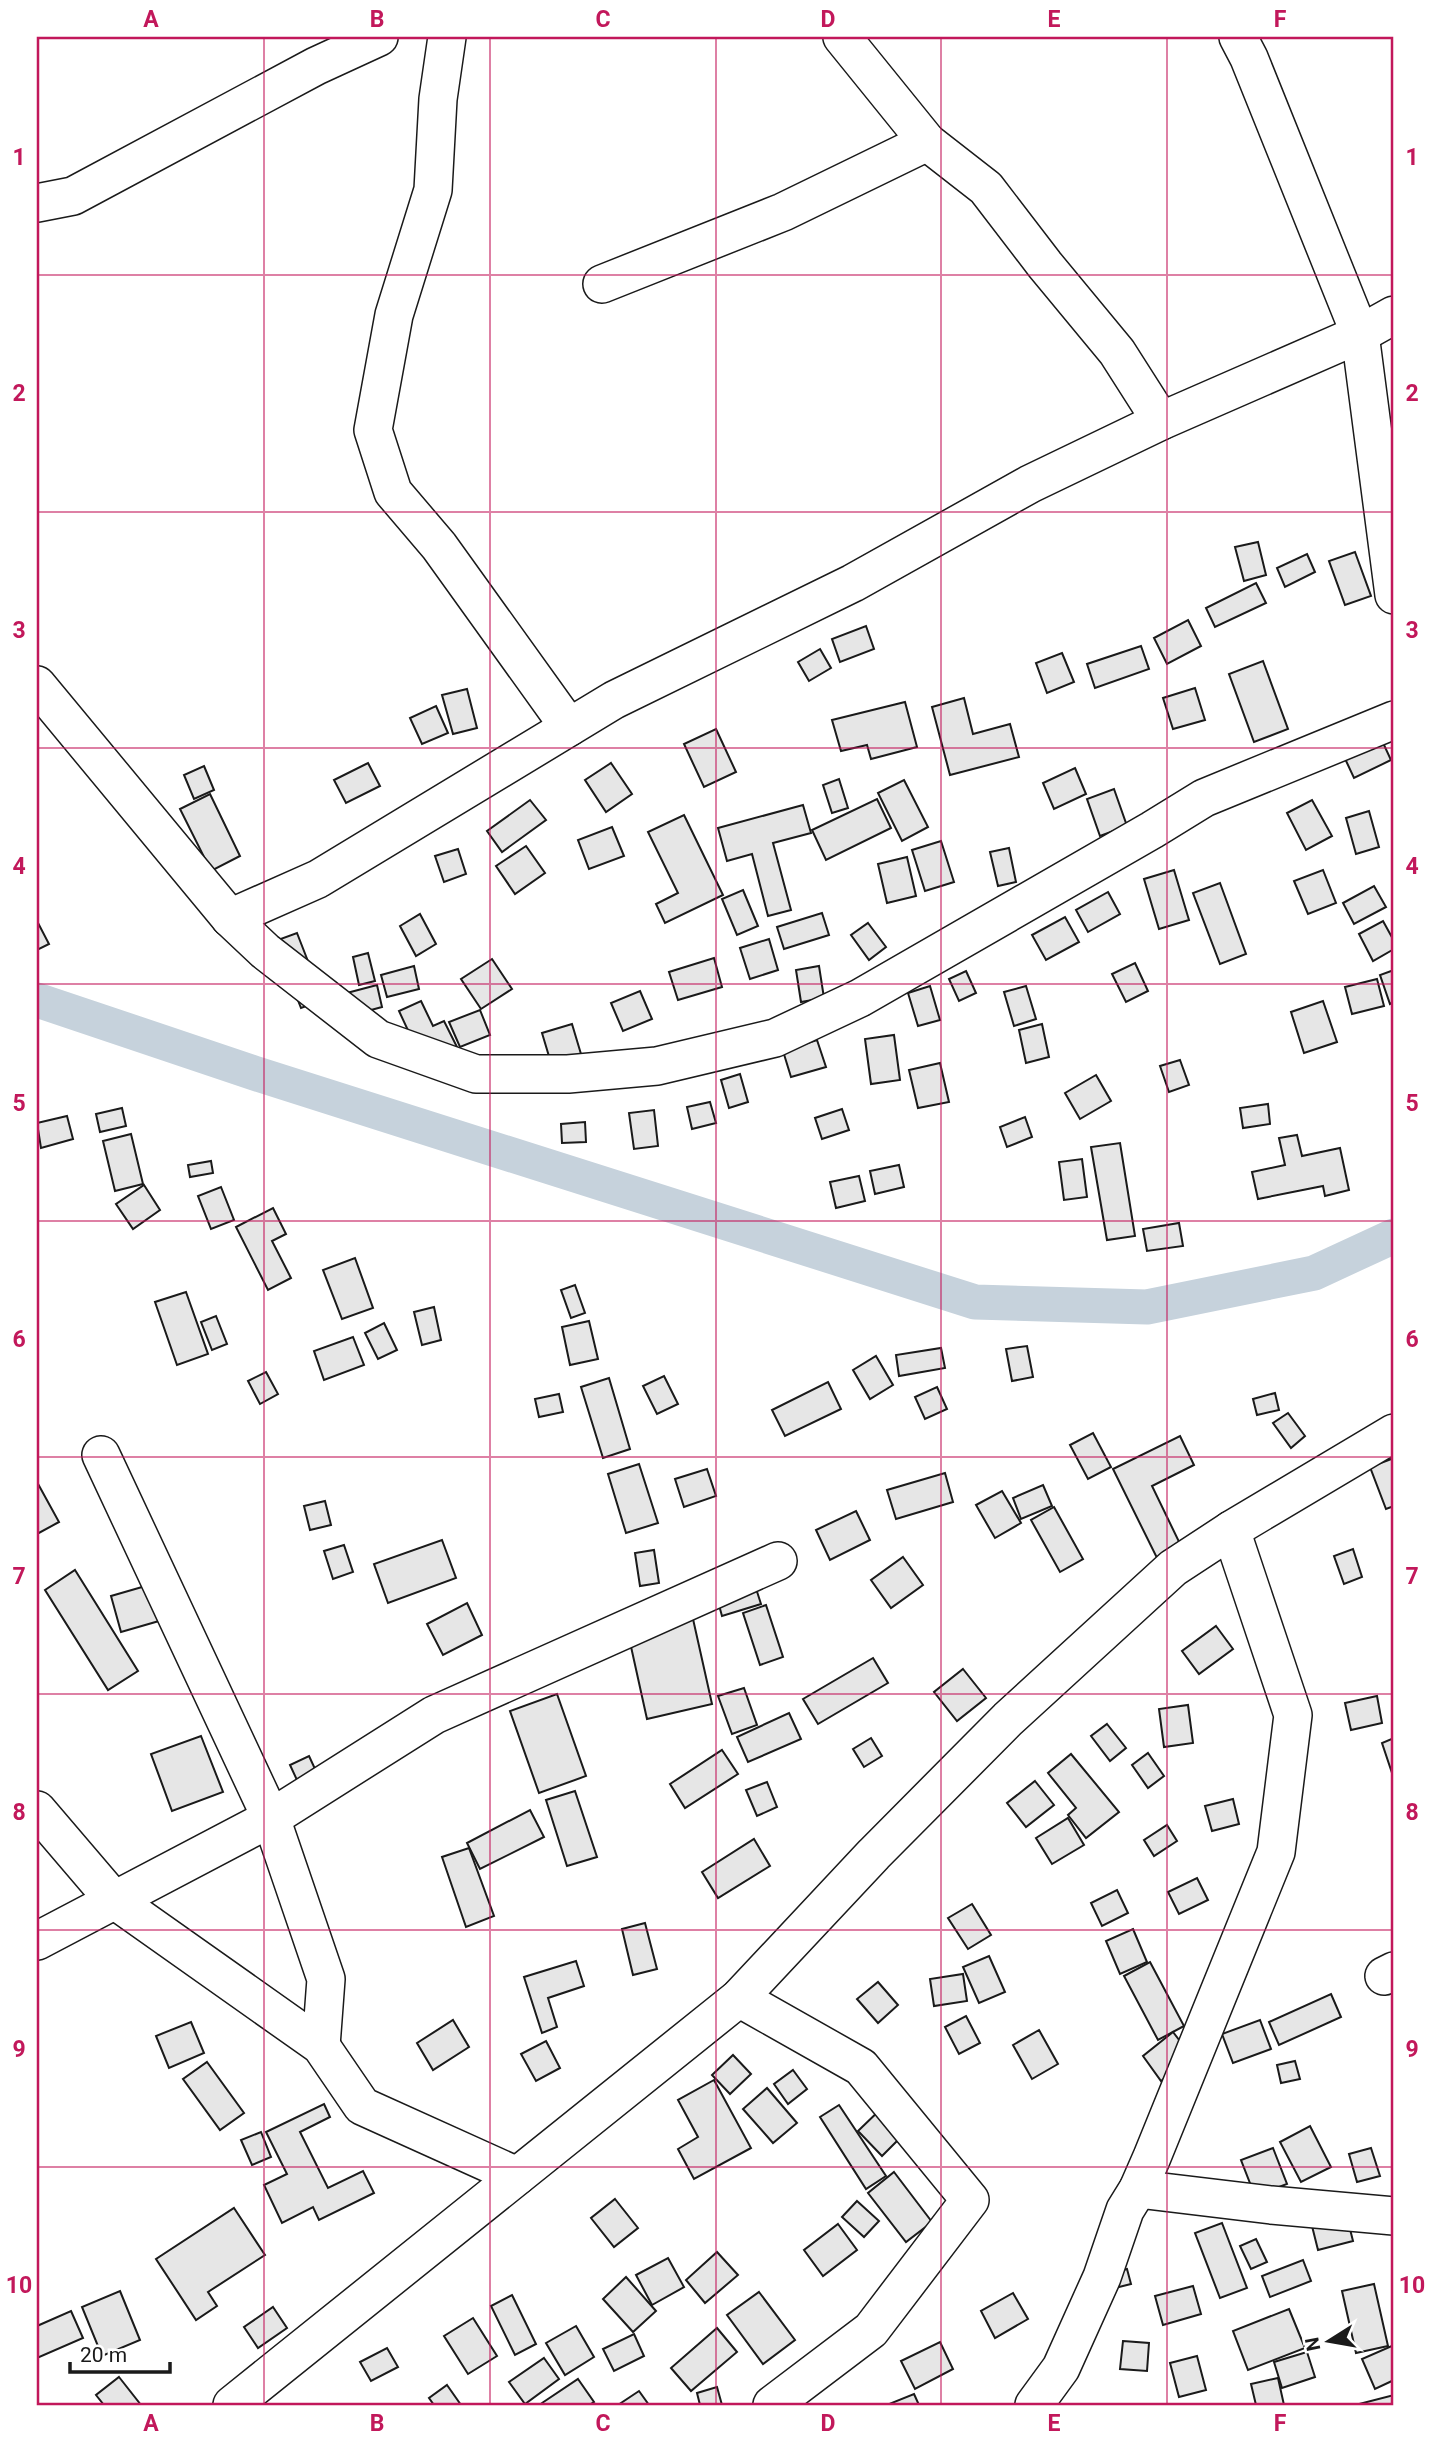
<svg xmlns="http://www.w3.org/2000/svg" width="1431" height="2442" viewBox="0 0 1431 2442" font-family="Roboto,sans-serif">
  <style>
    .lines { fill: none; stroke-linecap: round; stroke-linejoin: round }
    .canal { stroke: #c6d2dc; stroke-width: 35 }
    .building { fill: #e6e6e6; stroke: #1a1a1a; stroke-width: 2 }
    .minor-casing { stroke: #1a1a1a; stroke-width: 40 }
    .minor { stroke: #fff; stroke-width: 37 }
    .grid { fill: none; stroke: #c2185b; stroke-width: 2; stroke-opacity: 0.55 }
    .neatline { fill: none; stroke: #c2185b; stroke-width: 2.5 }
    .grid-label { font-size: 23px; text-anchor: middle; font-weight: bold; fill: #c2185b }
  </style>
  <rect width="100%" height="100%" fill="#fff"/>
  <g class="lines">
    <!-- canal -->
    <polyline class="canal" points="37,1000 254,1073 975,1302 1147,1307 1314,1273 1394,1236"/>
  </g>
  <!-- building -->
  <g class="building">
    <polygon points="1258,542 1266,575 1244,581 1235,547"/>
    <polygon points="1355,552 1371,596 1345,605 1329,561"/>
    <polygon points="1307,554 1315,572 1285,587 1277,568"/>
    <polygon points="1256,583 1266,603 1215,627 1206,608"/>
    <polygon points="1188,620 1201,646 1167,664 1154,638"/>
    <polygon points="866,626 874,649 840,662 832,639"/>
    <polygon points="1141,646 1149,669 1095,688 1087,664"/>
    <polygon points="820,649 831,668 809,681 798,662"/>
    <polygon points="1062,653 1074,682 1047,693 1036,663"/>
    <polygon points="1263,661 1288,729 1254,742 1229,674"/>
    <polygon points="1195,688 1205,720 1173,729 1163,698"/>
    <polygon points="467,689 477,728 453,734 442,695"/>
    <polygon points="964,698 973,734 1010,724 1019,757 950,775 932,707"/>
    <polygon points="905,702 917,747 871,759 867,745 841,751 832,720"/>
    <polygon points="436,706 448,733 422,744 410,718"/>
    <polygon points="716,729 736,772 704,787 684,744"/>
    <polygon points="1378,732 1391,760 1354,778 1341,750"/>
    <polygon points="368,763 380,786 346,803 334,780"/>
    <polygon points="611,763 632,794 606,812 585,780"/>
    <polygon points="204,766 214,790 194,799 184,775"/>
    <polygon points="1075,768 1086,794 1054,809 1043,783"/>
    <polygon points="839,779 848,808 832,813 823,785"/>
    <polygon points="904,780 928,827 902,841 878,793"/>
    <polygon points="1114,789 1127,826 1100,836 1087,799"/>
    <polygon points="210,794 240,856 211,871 180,809"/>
    <polygon points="877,799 891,828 826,860 812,830"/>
    <polygon points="530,800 546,820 502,852 487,831"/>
    <polygon points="1312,800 1332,836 1306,850 1287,813"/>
    <polygon points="803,805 811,833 773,843 791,910 768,916 752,854 727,861 718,828"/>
    <polygon points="1369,811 1379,847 1356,854 1346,818"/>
    <polygon points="684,815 723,895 665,923 656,904 678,893 648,832"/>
    <polygon points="612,827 624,856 589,869 578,840"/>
    <polygon points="941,841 954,882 925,891 912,850"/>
    <polygon points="526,846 545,873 515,894 496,866"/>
    <polygon points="1009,848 1016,882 998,886 990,852"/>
    <polygon points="458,849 466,874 444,882 435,856"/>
    <polygon points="907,857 916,896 887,903 878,864"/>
    <polygon points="1174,870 1189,920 1159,929 1144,879"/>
    <polygon points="1323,870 1336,903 1308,914 1294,881"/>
    <polygon points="1220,883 1246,954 1220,964 1193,893"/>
    <polygon points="1374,886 1386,907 1354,924 1343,903"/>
    <polygon points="743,890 758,926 737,935 722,899"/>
    <polygon points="1108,892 1120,914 1088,932 1076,910"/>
    <polygon points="822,913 829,935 784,949 777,927"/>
    <polygon points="420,914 436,944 416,956 400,926"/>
    <polygon points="1065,917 1079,942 1046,960 1032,935"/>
    <polygon points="37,921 49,944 37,950"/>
    <polygon points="1383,921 1394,941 1394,949 1373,961 1359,934"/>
    <polygon points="868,923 886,947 869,960 851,935"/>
    <polygon points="297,933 323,1000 301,1008 275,941"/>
    <polygon points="769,939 778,970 750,979 740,948"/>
    <polygon points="368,953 375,981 359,985 353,957"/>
    <polygon points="714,958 722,987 678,1000 669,972"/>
    <polygon points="492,959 512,989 481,1009 461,979"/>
    <polygon points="1135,963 1148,991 1126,1002 1112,974"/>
    <polygon points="414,966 419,989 387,997 381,975"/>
    <polygon points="819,966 824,998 801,1002 796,970"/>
    <polygon points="1394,970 1394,1002 1390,1004 1380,975"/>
    <polygon points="966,971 976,993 959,1001 949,979"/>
    <polygon points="1377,979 1384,1006 1352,1014 1345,987"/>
    <polygon points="377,985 382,1007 349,1016 343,994"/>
    <polygon points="930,986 940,1020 918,1026 908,993"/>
    <polygon points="1026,986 1036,1019 1014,1026 1004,992"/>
    <polygon points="640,991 652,1019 623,1031 611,1003"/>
    <polygon points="421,1001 433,1026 444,1021 459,1051 425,1067 399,1011"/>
    <polygon points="1323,1001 1337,1042 1304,1053 1291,1012"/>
    <polygon points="480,1010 490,1035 460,1047 449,1022"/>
    <polygon points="572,1024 584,1064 554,1073 542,1033"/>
    <polygon points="1042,1024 1049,1057 1026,1063 1019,1030"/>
    <polygon points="894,1035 900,1080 871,1084 865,1039"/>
    <polygon points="817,1040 826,1067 791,1077 783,1051"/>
    <polygon points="1180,1060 1189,1085 1169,1092 1160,1066"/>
    <polygon points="940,1063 949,1102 918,1108 909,1070"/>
    <polygon points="740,1074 748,1102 729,1108 721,1080"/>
    <polygon points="1096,1075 1111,1101 1080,1119 1065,1093"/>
    <polygon points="710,1102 716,1123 692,1129 687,1107"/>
    <polygon points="1268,1104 1270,1124 1243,1128 1240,1108"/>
    <polygon points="122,1108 126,1126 100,1132 96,1114"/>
    <polygon points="842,1109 849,1130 822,1139 815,1118"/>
    <polygon points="654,1110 658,1146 634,1149 629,1113"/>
    <polygon points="67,1116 73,1139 41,1148 37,1123"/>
    <polygon points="1025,1117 1032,1137 1007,1147 1000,1127"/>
    <polygon points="585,1122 586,1142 562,1143 561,1124"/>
    <polygon points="131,1134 143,1184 115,1191 103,1141"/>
    <polygon points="1297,1135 1302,1156 1340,1148 1349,1190 1325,1196 1323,1186 1258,1199 1252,1172 1285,1165 1279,1138"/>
    <polygon points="1120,1143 1135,1236 1107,1240 1091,1147"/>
    <polygon points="1082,1159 1087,1197 1064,1200 1059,1162"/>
    <polygon points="211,1161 213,1173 190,1177 188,1165"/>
    <polygon points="899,1165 904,1187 875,1194 870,1171"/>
    <polygon points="859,1176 865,1201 836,1208 830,1182"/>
    <polygon points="144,1185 160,1210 133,1229 116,1204"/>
    <polygon points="221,1187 234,1220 211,1229 198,1196"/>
    <polygon points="273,1208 286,1234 272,1241 291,1278 268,1290 236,1227"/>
    <polygon points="1179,1223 1183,1246 1147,1251 1143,1229"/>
    <polygon points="355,1258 373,1308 342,1319 323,1270"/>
    <polygon points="575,1285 585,1313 571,1318 561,1290"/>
    <polygon points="186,1292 208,1354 177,1365 155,1302"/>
    <polygon points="434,1307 441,1340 422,1345 414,1312"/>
    <polygon points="216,1316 227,1344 212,1350 201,1322"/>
    <polygon points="589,1321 598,1359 570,1365 562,1327"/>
    <polygon points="384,1323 397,1350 378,1359 365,1333"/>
    <polygon points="353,1337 364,1365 324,1380 314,1351"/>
    <polygon points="1027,1346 1033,1377 1012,1381 1006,1349"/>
    <polygon points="941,1348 945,1368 899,1376 896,1355"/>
    <polygon points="876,1356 893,1385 870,1399 853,1370"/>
    <polygon points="266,1372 278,1394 260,1404 248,1381"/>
    <polygon points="664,1376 678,1404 657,1414 643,1386"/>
    <polygon points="609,1378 630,1449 603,1458 581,1387"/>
    <polygon points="828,1382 841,1409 785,1436 772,1410"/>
    <polygon points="937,1387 947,1409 925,1419 915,1397"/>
    <polygon points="1275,1393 1279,1410 1257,1415 1253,1399"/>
    <polygon points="559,1394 563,1412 539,1417 535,1399"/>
    <polygon points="1288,1413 1305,1436 1291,1448 1273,1423"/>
    <polygon points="1093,1433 1111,1467 1088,1479 1070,1445"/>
    <polygon points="1180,1436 1194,1465 1152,1486 1183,1550 1159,1562 1113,1469"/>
    <polygon points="1394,1458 1394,1506 1386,1509 1370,1467"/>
    <polygon points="639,1464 658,1523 626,1533 608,1474"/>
    <polygon points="707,1469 716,1496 684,1507 675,1479"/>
    <polygon points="945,1473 953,1502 896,1519 887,1490"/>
    <polygon points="37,1482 59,1522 37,1534"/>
    <polygon points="1043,1485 1052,1506 1021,1519 1013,1498"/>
    <polygon points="1002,1491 1021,1523 995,1538 976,1505"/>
    <polygon points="325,1501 331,1525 310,1530 304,1506"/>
    <polygon points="1054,1507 1083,1559 1060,1572 1031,1520"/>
    <polygon points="856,1511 870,1540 830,1560 816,1530"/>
    <polygon points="442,1540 456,1578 388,1603 374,1564"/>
    <polygon points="344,1545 353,1572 333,1579 324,1551"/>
    <polygon points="1353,1549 1362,1577 1344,1584 1334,1556"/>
    <polygon points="654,1550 659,1583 640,1586 635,1553"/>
    <polygon points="903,1557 923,1585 891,1608 871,1580"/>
    <polygon points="75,1570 138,1671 108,1690 45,1590"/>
    <polygon points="752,1576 761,1604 722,1616 714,1587"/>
    <polygon points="149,1585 159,1621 121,1632 111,1596"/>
    <polygon points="467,1603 482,1635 443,1655 427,1624"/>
    <polygon points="766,1605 783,1657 760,1665 743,1613"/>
    <polygon points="691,1610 712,1704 647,1719 626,1624"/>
    <polygon points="1216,1626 1233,1649 1199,1674 1182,1651"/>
    <polygon points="873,1658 888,1683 818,1724 803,1699"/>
    <polygon points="963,1669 986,1698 957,1721 934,1692"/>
    <polygon points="744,1688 757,1725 732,1734 718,1696"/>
    <polygon points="557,1694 586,1776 539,1793 510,1711"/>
    <polygon points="1377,1696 1382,1723 1351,1730 1345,1703"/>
    <polygon points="1188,1705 1193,1743 1164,1747 1159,1709"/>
    <polygon points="789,1713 801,1739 748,1762 737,1737"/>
    <polygon points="1107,1724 1126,1748 1110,1761 1091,1736"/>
    <polygon points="201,1736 223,1792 172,1811 151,1754"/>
    <polygon points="871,1738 882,1756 864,1767 853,1749"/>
    <polygon points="1394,1738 1394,1779 1382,1743"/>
    <polygon points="722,1750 738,1774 685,1808 670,1784"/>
    <polygon points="1148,1753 1164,1776 1148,1788 1132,1765"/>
    <polygon points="1071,1754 1119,1812 1086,1838 1068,1815 1076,1808 1048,1773"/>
    <polygon points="309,1756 322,1784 303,1793 290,1765"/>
    <polygon points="1035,1781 1054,1805 1026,1827 1007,1803"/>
    <polygon points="767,1782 777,1807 757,1816 746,1790"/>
    <polygon points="575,1791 597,1857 567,1866 546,1800"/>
    <polygon points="1233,1799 1239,1824 1212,1831 1205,1806"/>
    <polygon points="530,1810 544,1837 480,1869 467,1843"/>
    <polygon points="1068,1818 1084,1845 1052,1864 1036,1838"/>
    <polygon points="1167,1825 1177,1841 1154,1856 1144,1840"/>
    <polygon points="754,1839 770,1866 718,1898 702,1872"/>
    <polygon points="469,1848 494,1916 466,1927 442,1857"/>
    <polygon points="1197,1878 1208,1900 1179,1914 1168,1892"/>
    <polygon points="1117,1890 1128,1913 1102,1926 1091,1903"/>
    <polygon points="972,1904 991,1935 968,1949 948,1918"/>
    <polygon points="645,1923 657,1969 633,1975 622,1929"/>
    <polygon points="1133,1929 1147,1962 1120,1974 1106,1941"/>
    <polygon points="989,1956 1005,1992 979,2003 963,1967"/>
    <polygon points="576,1961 584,1986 548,1998 557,2027 542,2033 524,1977"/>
    <polygon points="1150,1962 1184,2026 1158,2040 1124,1976"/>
    <polygon points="963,1974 967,2001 934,2006 930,1979"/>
    <polygon points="878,1982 898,2005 878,2023 857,1999"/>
    <polygon points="1331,1994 1341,2017 1279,2045 1269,2022"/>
    <polygon points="966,2016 980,2043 959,2054 945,2027"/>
    <polygon points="453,2020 469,2047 433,2070 417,2043"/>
    <polygon points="1260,2020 1271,2049 1233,2063 1222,2034"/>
    <polygon points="191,2022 204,2053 169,2068 156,2036"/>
    <polygon points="1039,2030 1058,2064 1032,2079 1013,2045"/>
    <polygon points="1173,2032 1192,2057 1161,2081 1143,2056"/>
    <polygon points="546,2041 560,2068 536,2081 521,2054"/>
    <polygon points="733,2055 751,2074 730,2094 712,2075"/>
    <polygon points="1295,2061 1300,2079 1281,2083 1277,2065"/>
    <polygon points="207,2062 244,2113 220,2130 183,2079"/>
    <polygon points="793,2070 807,2089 788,2104 774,2084"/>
    <polygon points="714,2080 751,2148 694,2179 678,2149 698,2137 678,2100"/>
    <polygon points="767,2088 797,2123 773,2143 743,2109"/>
    <polygon points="324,2104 330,2117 300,2132 328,2188 363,2171 374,2193 319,2220 313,2207 282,2223 264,2185 287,2174 266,2132"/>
    <polygon points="839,2105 886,2176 866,2189 820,2117"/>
    <polygon points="885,2105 909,2129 882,2156 858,2131"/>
    <polygon points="1310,2126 1331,2167 1301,2182 1280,2142"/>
    <polygon points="261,2132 271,2157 252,2165 241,2140"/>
    <polygon points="1273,2148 1287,2184 1255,2196 1241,2160"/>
    <polygon points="1371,2148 1380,2176 1357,2182 1349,2154"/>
    <polygon points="894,2172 932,2222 906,2242 868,2193"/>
    <polygon points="615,2199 638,2228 614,2247 591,2218"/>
    <polygon points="857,2201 879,2221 864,2237 842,2217"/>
    <polygon points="234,2208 265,2255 208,2292 217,2306 196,2320 156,2259"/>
    <polygon points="1345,2209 1353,2241 1318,2250 1310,2218"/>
    <polygon points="1222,2223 1247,2288 1220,2298 1195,2233"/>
    <polygon points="838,2224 857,2250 823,2276 804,2250"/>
    <polygon points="1256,2239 1267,2262 1251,2269 1240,2246"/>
    <polygon points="717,2252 738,2275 705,2303 686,2280"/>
    <polygon points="668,2258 684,2287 652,2305 636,2275"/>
    <polygon points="1303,2260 1311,2281 1270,2297 1262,2276"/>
    <polygon points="1127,2269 1131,2284 1103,2291 1099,2276"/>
    <polygon points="626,2277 656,2311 633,2332 603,2299"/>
    <polygon points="1374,2284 1388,2346 1356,2353 1342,2291"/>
    <polygon points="1193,2286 1201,2314 1163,2325 1155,2296"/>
    <polygon points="120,2291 140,2340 102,2356 82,2307"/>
    <polygon points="759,2292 795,2340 763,2364 727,2315"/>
    <polygon points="1013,2293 1028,2319 995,2338 981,2311"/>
    <polygon points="512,2295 536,2344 515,2355 491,2306"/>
    <polygon points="273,2307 287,2328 258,2348 244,2327"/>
    <polygon points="1289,2309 1305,2348 1248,2370 1233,2331"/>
    <polygon points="71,2311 83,2338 37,2358 37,2326"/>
    <polygon points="473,2318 497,2356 468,2374 444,2336"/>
    <polygon points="576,2326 594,2357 565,2375 546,2343"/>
    <polygon points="717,2328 737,2352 691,2391 671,2368"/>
    <polygon points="634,2334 644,2356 614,2371 603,2349"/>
    <polygon points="1123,2341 1149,2343 1147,2371 1120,2369"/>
    <polygon points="940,2342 953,2369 915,2389 901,2361"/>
    <polygon points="1394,2345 1394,2380 1375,2389 1362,2359"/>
    <polygon points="387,2348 398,2367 371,2381 360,2362"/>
    <polygon points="1307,2352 1315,2377 1282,2388 1274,2362"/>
    <polygon points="1197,2356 1206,2390 1179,2397 1170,2363"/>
    <polygon points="544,2358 559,2379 525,2404 509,2382"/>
    <polygon points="119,2377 141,2405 104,2405 96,2395"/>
    <polygon points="1278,2378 1284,2405 1256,2405 1251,2384"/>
    <polygon points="578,2379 594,2402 589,2405 543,2405 542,2403"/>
    <polygon points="447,2385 461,2405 434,2405 429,2398"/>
    <polygon points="717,2387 722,2405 700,2405 697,2393"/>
    <polygon points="639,2391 649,2405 618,2405"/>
    <polygon points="914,2394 919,2405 890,2405 889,2404"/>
    <polygon points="1394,2395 1394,2405 1359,2405 1359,2404"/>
  </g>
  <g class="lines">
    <defs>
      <g id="minor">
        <polyline points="447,37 438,99 433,190 394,315 373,430 393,492 439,546 569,727"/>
        <polyline points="842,37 927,142 986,188 1045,265 1117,352 1161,421"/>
        <polyline points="1238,37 1249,58 1360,334 1394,595"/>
        <polyline points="37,203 73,196 316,66 379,37"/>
        <polyline points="602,284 783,212 927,142"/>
        <polyline points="37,685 230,918 318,879 614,700 853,583 1030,484 1161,421 1360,334 1394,315"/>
        <polyline points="230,918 265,951 378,1039 476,1074 568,1074 657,1066 775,1038 860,998 1152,830 1204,798 1394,720"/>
        <polyline points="101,1455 271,1818 326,1979 321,2046"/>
        <polyline points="37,1810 113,1899 321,2046 362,2106 517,2176"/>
        <polyline points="37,1941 271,1818 434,1715 778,1561"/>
        <polyline points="1384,1976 1394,1971"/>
        <polyline points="739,1998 861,2067 970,2200 871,2330 772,2405"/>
        <polyline points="1138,2189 1271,2205 1394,2216"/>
        <polyline points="232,2405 739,1998 874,1854 1008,1719 1173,1568 1231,1530 1394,1433"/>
        <polyline points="1034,2405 1061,2368 1102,2277 1125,2210 1138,2189 1152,2157 1276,1852 1293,1715 1231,1530"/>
      </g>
    </defs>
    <!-- minor casing -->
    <use href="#minor" class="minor-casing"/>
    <!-- minor -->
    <use href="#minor" class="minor"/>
  </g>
  <!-- grid -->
  <path class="grid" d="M264,37V2405M490,37V2405M716,37V2405M941,37V2405M1167,37V2405M37,275H1394M37,512H1394M37,748H1394M37,984H1394M37,1221H1394M37,1457H1394M37,1694H1394M37,1930H1394M37,2167H1394"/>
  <!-- border -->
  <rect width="1431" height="2442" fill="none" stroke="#ffffff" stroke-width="77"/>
  <!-- north arrow -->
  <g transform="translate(1329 2341) rotate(259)" stroke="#ffffff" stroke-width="5" paint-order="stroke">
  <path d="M0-5L12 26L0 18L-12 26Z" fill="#1a1a1a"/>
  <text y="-10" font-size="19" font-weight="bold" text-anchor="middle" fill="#1a1a1a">N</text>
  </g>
  <!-- scale -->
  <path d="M70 2362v10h100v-10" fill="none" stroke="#1a1a1a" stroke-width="3.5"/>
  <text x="80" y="2362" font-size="21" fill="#1a1a1a" stroke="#ffffff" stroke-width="5" paint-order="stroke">20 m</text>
  <rect x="38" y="38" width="1354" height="2366" class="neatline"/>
  <g class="grid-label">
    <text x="151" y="27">A</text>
    <text x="377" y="27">B</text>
    <text x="603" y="27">C</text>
    <text x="828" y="27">D</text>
    <text x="1054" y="27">E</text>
    <text x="1280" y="27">F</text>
    <text x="19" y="165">1</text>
    <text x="1412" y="165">1</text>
    <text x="19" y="401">2</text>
    <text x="1412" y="401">2</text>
    <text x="19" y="638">3</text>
    <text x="1412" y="638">3</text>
    <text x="19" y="874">4</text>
    <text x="1412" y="874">4</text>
    <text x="19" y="1111">5</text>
    <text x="1412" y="1111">5</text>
    <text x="19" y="1347">6</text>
    <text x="1412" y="1347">6</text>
    <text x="19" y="1584">7</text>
    <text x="1412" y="1584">7</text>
    <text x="19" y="1820">8</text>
    <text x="1412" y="1820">8</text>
    <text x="19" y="2057">9</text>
    <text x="1412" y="2057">9</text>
    <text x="19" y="2293">10</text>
    <text x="1412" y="2293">10</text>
    <text x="151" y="2431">A</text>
    <text x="377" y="2431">B</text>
    <text x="603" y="2431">C</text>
    <text x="828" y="2431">D</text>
    <text x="1054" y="2431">E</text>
    <text x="1280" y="2431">F</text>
  </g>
</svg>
